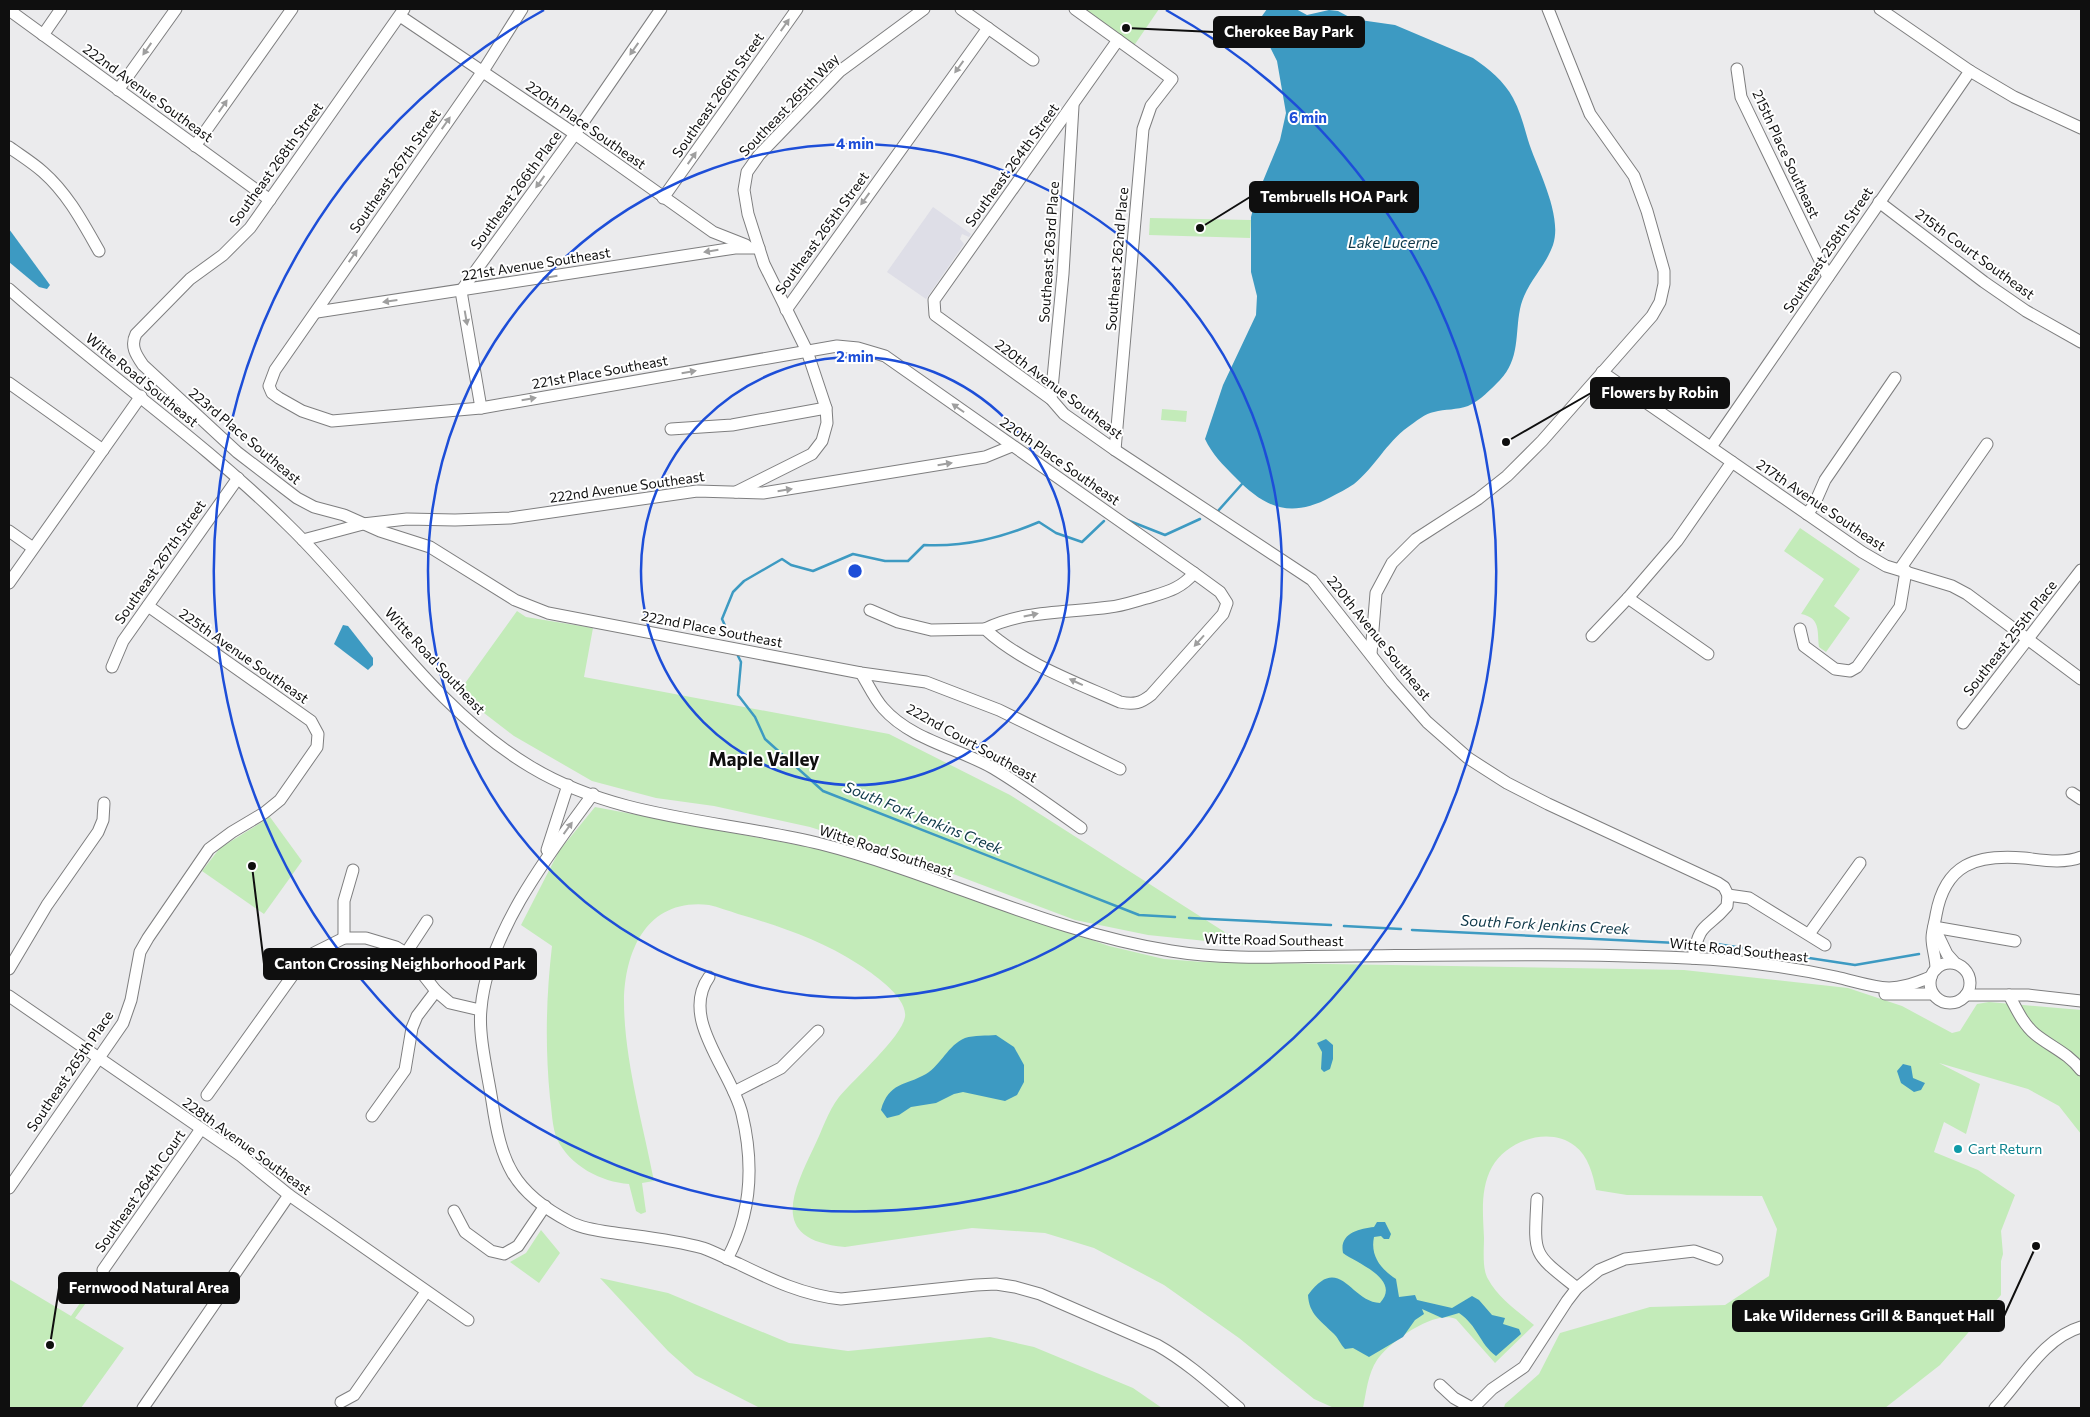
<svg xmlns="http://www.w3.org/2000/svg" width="2090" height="1417" viewBox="0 0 2090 1417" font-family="Commissioner,sans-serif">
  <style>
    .built { fill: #dedee7 }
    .green { fill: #c3ebb9 }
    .water { fill: #3d9ac2 }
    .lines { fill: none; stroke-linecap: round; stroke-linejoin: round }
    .stream { stroke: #3d9ac2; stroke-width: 2.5 }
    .minor-casing { stroke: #7e7e7f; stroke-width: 13 }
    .minor { stroke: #fff; stroke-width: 11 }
    .oneway { fill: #9f9f9f }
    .ring { fill: none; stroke: #1d4ed8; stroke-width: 2.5 }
    .culture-dot { fill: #0f9aa8; stroke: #fff; stroke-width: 2 }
    .labels { text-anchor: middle; stroke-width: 4; stroke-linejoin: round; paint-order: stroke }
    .street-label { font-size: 14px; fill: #0f0f0f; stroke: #fff }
    .culture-label { font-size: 14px; fill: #0d838f; stroke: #fff; text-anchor: start }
    .water-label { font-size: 15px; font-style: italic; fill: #0d3748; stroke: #fff }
    .district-label { font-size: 19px; font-weight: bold; fill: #0f0f0f; stroke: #fff }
    .centre { fill: #1d4ed8; stroke: #fff; stroke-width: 2.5 }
    .ring-label { font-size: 15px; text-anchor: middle; font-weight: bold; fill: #1d4ed8; stroke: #fff; stroke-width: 4; stroke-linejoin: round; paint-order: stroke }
    .leader { fill: none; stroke: #0f0f0f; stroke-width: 2 }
    .callout-dot { fill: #0f0f0f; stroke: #fff; stroke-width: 2 }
    .callout { fill: #0f0f0f; stroke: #0f0f0f; stroke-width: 2 }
    .callout-label { font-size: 15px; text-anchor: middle; font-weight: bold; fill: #fff }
  </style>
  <rect width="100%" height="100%" fill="#ebebed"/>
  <!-- built -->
  <polygon class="built" points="933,207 971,234 969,237 962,234 960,239 964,244 926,299 887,272"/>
  <!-- green -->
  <g class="green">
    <polygon points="1078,9 1159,9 1133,47"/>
    <polygon points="1150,218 1251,220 1250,238 1149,235"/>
    <polygon points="1162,409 1187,411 1186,422 1161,420"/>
    <path d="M1800,528L1860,569L1834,606L1850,618L1826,652L1819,647C1817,631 1821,618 1801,614L1824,579L1784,551Z"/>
    <polygon points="517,611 526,617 593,628 584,677 889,734 1010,795 1245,945 1148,935 1075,920 927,864 810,827 714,806 656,798 592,781 514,736 458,693"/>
    <path d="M595,807L819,849L865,861L1109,946L1164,959L1203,962L1684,970L1848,988L1902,1006L1952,1033L1960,1031L1977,1004L1989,1002L2081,1010V1134L2059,1106L2028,1089L1939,1063L1980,1084L1966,1134L1944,1122L1934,1152L1978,1170L2015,1195L2001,1231L2003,1254L2001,1261V1295L1940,1365L1885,1408H1504L1505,1404L1539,1374L1560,1333L1650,1307L1725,1305L1769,1276L1777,1229L1762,1196L1627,1195L1596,1190C1593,1174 1588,1156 1575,1146C1550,1126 1507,1140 1492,1167C1480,1189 1483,1214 1484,1238C1484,1250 1482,1269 1488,1279C1498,1298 1519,1312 1534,1325L1495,1363L1456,1319C1435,1309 1389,1342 1377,1360C1368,1373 1366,1393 1363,1408H1334L1314,1399L1239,1338L1164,1285L1094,1248L1045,1233L972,1228L845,1247C770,1240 791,1195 814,1147C822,1131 828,1111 839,1097C855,1078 901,1038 905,1017C908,997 872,973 858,964C821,940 779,926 738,914C729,911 718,907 709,905C648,898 625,949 624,1001C624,1059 643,1124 654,1181L642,1183L646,1212L641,1214L636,1211L629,1184C601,1182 570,1166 557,1139C552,1127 552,1111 550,1098C545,1046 546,998 552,946L521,925L559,851Z"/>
    <polygon points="270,817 302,861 264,914 202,871 220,848"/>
    <polygon points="541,1230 560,1253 539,1283 510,1262 526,1253"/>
    <polygon points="600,1278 668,1293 789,1343 848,1351 990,1337 1034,1347 1133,1388 1162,1408 760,1408 695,1375 668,1351"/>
    <polygon points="9,1279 71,1316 92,1286 96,1289 75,1318 124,1348 81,1408 9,1408"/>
  </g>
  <!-- water -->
  <g class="water">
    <path d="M1267,9H1296L1307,15L1329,10L1338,11L1353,19L1395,25L1473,58C1489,69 1504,81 1513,98C1520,111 1524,126 1528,140C1537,169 1563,215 1553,245C1545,268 1525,284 1520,309C1515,334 1520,359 1500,380C1491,389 1480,401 1468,406C1457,410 1445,409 1434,412C1426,413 1415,422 1408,427C1386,443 1375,467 1354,484C1347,489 1338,493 1331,497C1290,519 1265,508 1235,477C1223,465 1212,454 1205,439L1223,385L1256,315L1257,296L1251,272V217L1256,198L1280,140L1286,113L1277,61L1267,41L1262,16Z"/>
    <polygon points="9,229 50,285 47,289 39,287 9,262"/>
    <polygon points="343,625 348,626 373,658 373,665 368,670 334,644"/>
    <path d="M996,1035L1014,1047L1024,1065V1082L1017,1095L1005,1101L963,1092L954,1094L936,1103L911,1107L899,1115L887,1118L881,1110C889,1082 905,1086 926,1074C941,1065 948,1045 965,1038C974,1035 987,1036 996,1035Z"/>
    <polygon points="1326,1039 1333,1045 1333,1059 1330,1069 1324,1072 1321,1069 1322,1052 1317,1043"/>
    <polygon points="1903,1064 1911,1066 1913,1078 1925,1083 1921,1090 1914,1092 1901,1083 1897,1071"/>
    <path d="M1377,1222H1385L1391,1234L1389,1239H1384L1381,1236L1374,1237C1370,1256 1381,1269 1396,1279L1399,1297L1415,1295L1417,1300L1452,1308L1472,1296L1479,1300L1492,1315L1505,1318L1503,1324L1519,1329L1521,1334L1496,1356C1479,1343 1478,1326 1459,1313L1442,1318L1422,1309L1424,1314L1415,1320L1403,1337L1369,1357L1353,1348L1345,1349C1340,1344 1338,1337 1333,1333C1320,1320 1309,1314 1308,1295C1340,1252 1350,1302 1380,1303C1402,1279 1356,1263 1343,1253C1339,1233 1359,1229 1374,1227Z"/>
  </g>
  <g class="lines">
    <!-- stream -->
    <g class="stream">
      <polyline points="1218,511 1242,484"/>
      <polyline points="1127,520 1165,535 1200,519"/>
      <path d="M728,632L722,619L733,592L744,581L782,559L791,565L813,571L853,554L885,561H908L924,545C965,547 1001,538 1039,522L1056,533L1082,542L1104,521"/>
      <polyline points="738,656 741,662 738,695 755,717 765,739 823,791 1139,915 1175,917"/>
      <polyline points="1189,918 1331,925"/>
      <polyline points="1344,926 1401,929"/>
      <polyline points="1412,930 1677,943"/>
      <polyline points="1710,943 1855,965 1919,954"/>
    </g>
    <defs>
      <g id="minor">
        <path d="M404,9L250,228L223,255L190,279L136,334C130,346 136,355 143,365L237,452L297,498L314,507L344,515L380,531L430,547L515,600L548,613L861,673L926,682L999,710L1120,769"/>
        <path d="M522,9L483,71L275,370L269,386L272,393L279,398L302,411L332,421L481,408L837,346L858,348L885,356L1194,573L1220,592L1227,603L1223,614L1151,695C1141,703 1134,705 1120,702C1075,682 1022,663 985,629L931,630L898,622L870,610"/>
        <polyline points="961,9 1033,60"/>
        <polyline points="1075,9 1172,79 1151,106 1143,129 1115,450"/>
        <polyline points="1880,9 1970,71 2014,97 2081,128"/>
        <polyline points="9,10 270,200"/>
        <polyline points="400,16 575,134 713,232 746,245"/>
        <polyline points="43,35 61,9"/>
        <polyline points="1118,40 934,300 935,315 1051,399 1064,414 1115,450 1312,580 1392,682 1427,722 1468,758 1507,783 1548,804 1718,883 1724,887 1728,895 1749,898 1825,945"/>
        <polyline points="1737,69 1741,97 1828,277"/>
        <polyline points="118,90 176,9"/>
        <polyline points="195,146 292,9"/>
        <path d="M9,147C20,155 33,163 43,172C68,194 83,223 99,251"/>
        <polyline points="663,198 797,9"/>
        <polyline points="1879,202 1984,282 2026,311 2081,342"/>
        <path d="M9,289C100,370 201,439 288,525C370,604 432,708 531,767C619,820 725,820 821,844C939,874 1049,932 1171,951C1231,961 1293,956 1353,956C1465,955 1576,953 1687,958C1735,960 1790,967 1836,977C1854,981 1871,987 1889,988C1904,988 1917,982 1931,977"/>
        <polyline points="786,310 988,28"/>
        <polyline points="317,312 735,248 759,248"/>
        <polyline points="1602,372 1862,552 1886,566 1952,586 1967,594 2081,679"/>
        <polyline points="9,383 103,450"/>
        <polyline points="1051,399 1063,274 1073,106"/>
        <polyline points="481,408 461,291 575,134 661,9"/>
        <polyline points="671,429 732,425 826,408"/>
        <polyline points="1711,447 1970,71"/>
        <polyline points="736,492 812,454 822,441 827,423 826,408 807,351 764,264 748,214 744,190 747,172 759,155 840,71 924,9"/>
        <polyline points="1807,514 1814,505 1825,480 1895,378"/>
        <polyline points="9,531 33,548"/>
        <polyline points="303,540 363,524 407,519 455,520 510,518 697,491 763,493 985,457 1012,446"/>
        <polyline points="1900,569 1987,444"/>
        <polyline points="9,583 141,396"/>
        <polyline points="1628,598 1708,654"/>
        <path d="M985,629C1023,610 1068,613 1110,607C1122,606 1135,601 1147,598C1166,592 1181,589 1194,573"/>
        <polyline points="1800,629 1804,646 1835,669 1850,671 1857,667 1900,607 1906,571"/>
        <polyline points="1592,636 1628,598 1677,541 1732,462"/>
        <polyline points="1371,654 1376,593 1392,563 1416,539 1478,499 1507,476 1542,441 1652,316 1660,302 1664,284 1664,271 1647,211 1634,176 1590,114 1548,9"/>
        <polyline points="112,667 123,641 238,478"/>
        <path d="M861,673C868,684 874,698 883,708C911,740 958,748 993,768C1023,786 1052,807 1081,828"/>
        <polyline points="1963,723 2081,570"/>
        <polyline points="2072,793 2081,799"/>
        <path d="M593,794C550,852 487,934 481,1009C478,1035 488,1075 492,1101C501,1162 512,1192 570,1222C583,1229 601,1231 615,1233C644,1237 675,1240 703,1248C715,1252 727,1259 739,1264C772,1280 803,1295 841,1299L976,1285L996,1284L1015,1287L1040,1294L1157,1345C1187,1362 1212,1385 1239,1408"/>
        <polyline points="547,850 568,785"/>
        <polyline points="1934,927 2015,941"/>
        <polyline points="1934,927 1947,954 1955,963"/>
        <polyline points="1809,934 1860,863"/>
        <polyline points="344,938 344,901 353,870"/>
        <polyline points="406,953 427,921"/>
        <path d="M1693,958C1700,920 1706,931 1727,906L1728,895"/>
        <circle cx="1950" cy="983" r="20"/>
        <polyline points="9,969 47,905 98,832 103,820 104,803"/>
        <path d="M1936,969C1936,958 1932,948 1932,938C1932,931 1935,922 1936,915C1945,864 1976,854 2024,858C2042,860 2064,864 2081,857"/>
        <path d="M709,977C679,1019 732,1071 742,1114C754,1164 752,1213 727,1259"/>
        <polyline points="1885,994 1933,994"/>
        <polyline points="1966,995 2028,995 2081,1001"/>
        <path d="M2009,995C2016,1008 2023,1024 2035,1034C2051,1047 2068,1053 2081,1070"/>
        <polyline points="9,996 241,1156 289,1195 468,1320"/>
        <polyline points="734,1092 781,1068 818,1031"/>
        <polyline points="207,1095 295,972 314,953 344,938 366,938 396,947 406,953 436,991 450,1003 480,1010"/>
        <polyline points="372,1116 405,1070 412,1028 417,1016 436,991"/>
        <polyline points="9,1188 123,1023 131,1000 140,952 148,938 209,849 232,832 264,813 280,800 317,747 318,734 311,721 148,606"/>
        <path d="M1537,1199C1534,1257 1532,1252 1577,1288"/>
        <polyline points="454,1211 465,1232 491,1251 504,1254 518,1246 545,1206"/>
        <polyline points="103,1270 201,1129"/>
        <polyline points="1440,1385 1454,1398 1472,1408"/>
        <polyline points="341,1402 354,1395 426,1292"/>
        <polyline points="143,1408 289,1195"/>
        <polyline points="1473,1408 1492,1389 1524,1367 1567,1301 1577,1288 1599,1270 1625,1259 1694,1251 1717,1259"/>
        <path d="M1995,1408C2021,1381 2043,1338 2081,1327"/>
      </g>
    </defs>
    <!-- minor casing -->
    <use href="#minor" class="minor-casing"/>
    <!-- minor -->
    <use href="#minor" class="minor"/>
  </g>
  <!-- one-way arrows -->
  <defs><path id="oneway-solid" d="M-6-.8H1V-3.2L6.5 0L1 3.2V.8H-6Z" transform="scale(1.25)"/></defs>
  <g class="oneway">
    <use href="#oneway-solid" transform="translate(785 25) rotate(-55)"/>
    <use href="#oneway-solid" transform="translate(147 49) rotate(125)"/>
    <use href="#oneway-solid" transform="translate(634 49) rotate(125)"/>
    <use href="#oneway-solid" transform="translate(959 67) rotate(126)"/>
    <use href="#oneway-solid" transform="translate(223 106) rotate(-55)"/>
    <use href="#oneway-solid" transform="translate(446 123) rotate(-55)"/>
    <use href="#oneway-solid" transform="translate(692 158) rotate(-55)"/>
    <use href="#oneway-solid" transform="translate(540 182) rotate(126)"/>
    <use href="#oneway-solid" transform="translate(865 199) rotate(126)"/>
    <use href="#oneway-solid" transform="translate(711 251) rotate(171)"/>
    <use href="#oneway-solid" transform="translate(353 256) rotate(-55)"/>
    <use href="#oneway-solid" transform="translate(550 277) rotate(171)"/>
    <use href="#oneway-solid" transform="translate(390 301) rotate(172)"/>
    <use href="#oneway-solid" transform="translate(466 318) rotate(80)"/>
    <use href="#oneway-solid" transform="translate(689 372) rotate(-10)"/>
    <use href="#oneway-solid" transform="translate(529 399) rotate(-10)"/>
    <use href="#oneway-solid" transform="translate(958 408) rotate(-145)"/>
    <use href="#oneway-solid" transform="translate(945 464) rotate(-9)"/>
    <use href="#oneway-solid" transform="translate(785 490) rotate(-9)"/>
    <use href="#oneway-solid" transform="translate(1031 615) rotate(-12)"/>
    <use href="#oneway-solid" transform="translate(1199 641) rotate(132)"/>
    <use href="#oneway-solid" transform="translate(1076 682) rotate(-155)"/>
    <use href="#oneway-solid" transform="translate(568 828) rotate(-54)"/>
  </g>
  <!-- distance rings -->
  <g class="ring">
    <circle cx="855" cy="571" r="214"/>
    <circle cx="855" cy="571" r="427"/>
    <path d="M1166 10A641 641 0 1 1 544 10"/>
  </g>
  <!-- markers -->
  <circle class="culture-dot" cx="1958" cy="1149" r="5"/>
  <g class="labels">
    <!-- street labels -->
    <g class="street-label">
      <text transform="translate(148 93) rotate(36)" y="5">222nd Avenue Southeast</text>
      <text transform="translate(718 95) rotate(-55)" y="5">Southeast 266th Street</text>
      <text transform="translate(789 105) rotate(-46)" y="5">Southeast 265th Way</text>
      <text transform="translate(586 125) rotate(35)" y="5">220th Place Southeast</text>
      <text transform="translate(1786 154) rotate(65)" y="5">215th Place Southeast</text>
      <text transform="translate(276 164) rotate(-54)" y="5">Southeast 268th Street</text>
      <text transform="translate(1012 165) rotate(-54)" y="5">Southeast 264th Street</text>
      <text transform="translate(395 171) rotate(-55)" y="5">Southeast 267th Street</text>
      <text transform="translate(516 190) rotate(-54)" y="5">Southeast 266th Place</text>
      <text transform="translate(822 233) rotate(-54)" y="5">Southeast 265th Street</text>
      <text transform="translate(1828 250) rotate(-56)" y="5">Southeast 258th Street</text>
      <text transform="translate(1049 252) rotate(-86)" y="5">Southeast 263rd Place</text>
      <text transform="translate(1975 254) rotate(36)" y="5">215th Court Southeast</text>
      <text transform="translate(1117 259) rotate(-85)" y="5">Southeast 262nd Place</text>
      <text transform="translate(536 264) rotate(-9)" y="5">221st Avenue Southeast</text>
      <text transform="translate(600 372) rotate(-10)" y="5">221st Place Southeast</text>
      <text transform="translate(142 380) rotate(39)" y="5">Witte Road Southeast</text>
      <text transform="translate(1059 389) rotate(37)" y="5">220th Avenue Southeast</text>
      <text transform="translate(245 436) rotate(40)" y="5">223rd Place Southeast</text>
      <text transform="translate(1060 461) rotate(35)" y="5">220th Place Southeast</text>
      <text transform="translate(627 487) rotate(-8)" y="5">222nd Avenue Southeast</text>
      <text transform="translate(1821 505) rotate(34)" y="5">217th Avenue Southeast</text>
      <text transform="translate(160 562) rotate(-55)" y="5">Southeast 267th Street</text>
      <text transform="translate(712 629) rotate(11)" y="5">222nd Place Southeast</text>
      <text transform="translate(1379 638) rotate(51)" y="5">220th Avenue Southeast</text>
      <text transform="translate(2010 638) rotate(-52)" y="5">Southeast 255th Place</text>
      <text transform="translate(244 656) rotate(35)" y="5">225th Avenue Southeast</text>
      <text transform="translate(435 661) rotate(47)" y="5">Witte Road Southeast</text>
      <text transform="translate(972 743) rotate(29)" y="5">222nd Court Southeast</text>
      <text transform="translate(886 851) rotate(18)" y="5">Witte Road Southeast</text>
      <text transform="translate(1274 940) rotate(1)" y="5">Witte Road Southeast</text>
      <text transform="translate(1739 950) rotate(6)" y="5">Witte Road Southeast</text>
      <text transform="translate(70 1071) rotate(-56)" y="5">Southeast 265th Place</text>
      <text transform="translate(247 1146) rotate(36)" y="5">228th Avenue Southeast</text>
      <text transform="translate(140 1191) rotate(-55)" y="5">Southeast 264th Court</text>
    </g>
    <!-- culture labels -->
    <g class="culture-label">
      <text x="1968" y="1154">Cart Return</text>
    </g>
    <!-- water labels -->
    <g class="water-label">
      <text x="1393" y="248">Lake Lucerne</text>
      <text transform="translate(923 818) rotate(22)" y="5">South Fork Jenkins Creek</text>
      <text transform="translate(1545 925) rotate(3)" y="5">South Fork Jenkins Creek</text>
    </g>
    <!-- district labels -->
    <g class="district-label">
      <text x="764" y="766">Maple Valley</text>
    </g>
  </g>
  <circle cx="855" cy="571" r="8" class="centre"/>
  <g class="ring-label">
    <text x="1308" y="123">6 min</text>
    <text x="855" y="149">4 min</text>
    <text x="855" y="362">2 min</text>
  </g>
  <!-- callouts -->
  <path class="leader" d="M1126 28L1214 32M1200 228L1250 197M1506 442L1591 393M252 866L264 964M50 1345L59 1288M2036 1246L2004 1316"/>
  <g class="callout-dot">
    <circle cx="1126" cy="28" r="5"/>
    <circle cx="1200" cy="228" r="5"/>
    <circle cx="1506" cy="442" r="5"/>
    <circle cx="252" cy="866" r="5"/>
    <circle cx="50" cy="1345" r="5"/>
    <circle cx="2036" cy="1246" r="5"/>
  </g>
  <g class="callout">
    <rect x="1214" y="17" width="150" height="30" rx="5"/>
    <rect x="1250" y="182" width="168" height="30" rx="5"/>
    <rect x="1591" y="378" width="138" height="30" rx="5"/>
    <rect x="264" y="949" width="272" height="30" rx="5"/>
    <rect x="59" y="1273" width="180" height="30" rx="5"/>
    <rect x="1733" y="1301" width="271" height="30" rx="5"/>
  </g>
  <g class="callout-label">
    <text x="1289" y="37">Cherokee Bay Park</text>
    <text x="1334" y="202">Tembruells HOA Park</text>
    <text x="1660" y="398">Flowers by Robin</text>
    <text x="400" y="969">Canton Crossing Neighborhood Park</text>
    <text x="149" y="1293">Fernwood Natural Area</text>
    <text x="1869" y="1321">Lake Wilderness Grill &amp; Banquet Hall</text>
  </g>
  <!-- border -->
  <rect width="2090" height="1417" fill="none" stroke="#0f0f0f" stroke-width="20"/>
</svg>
